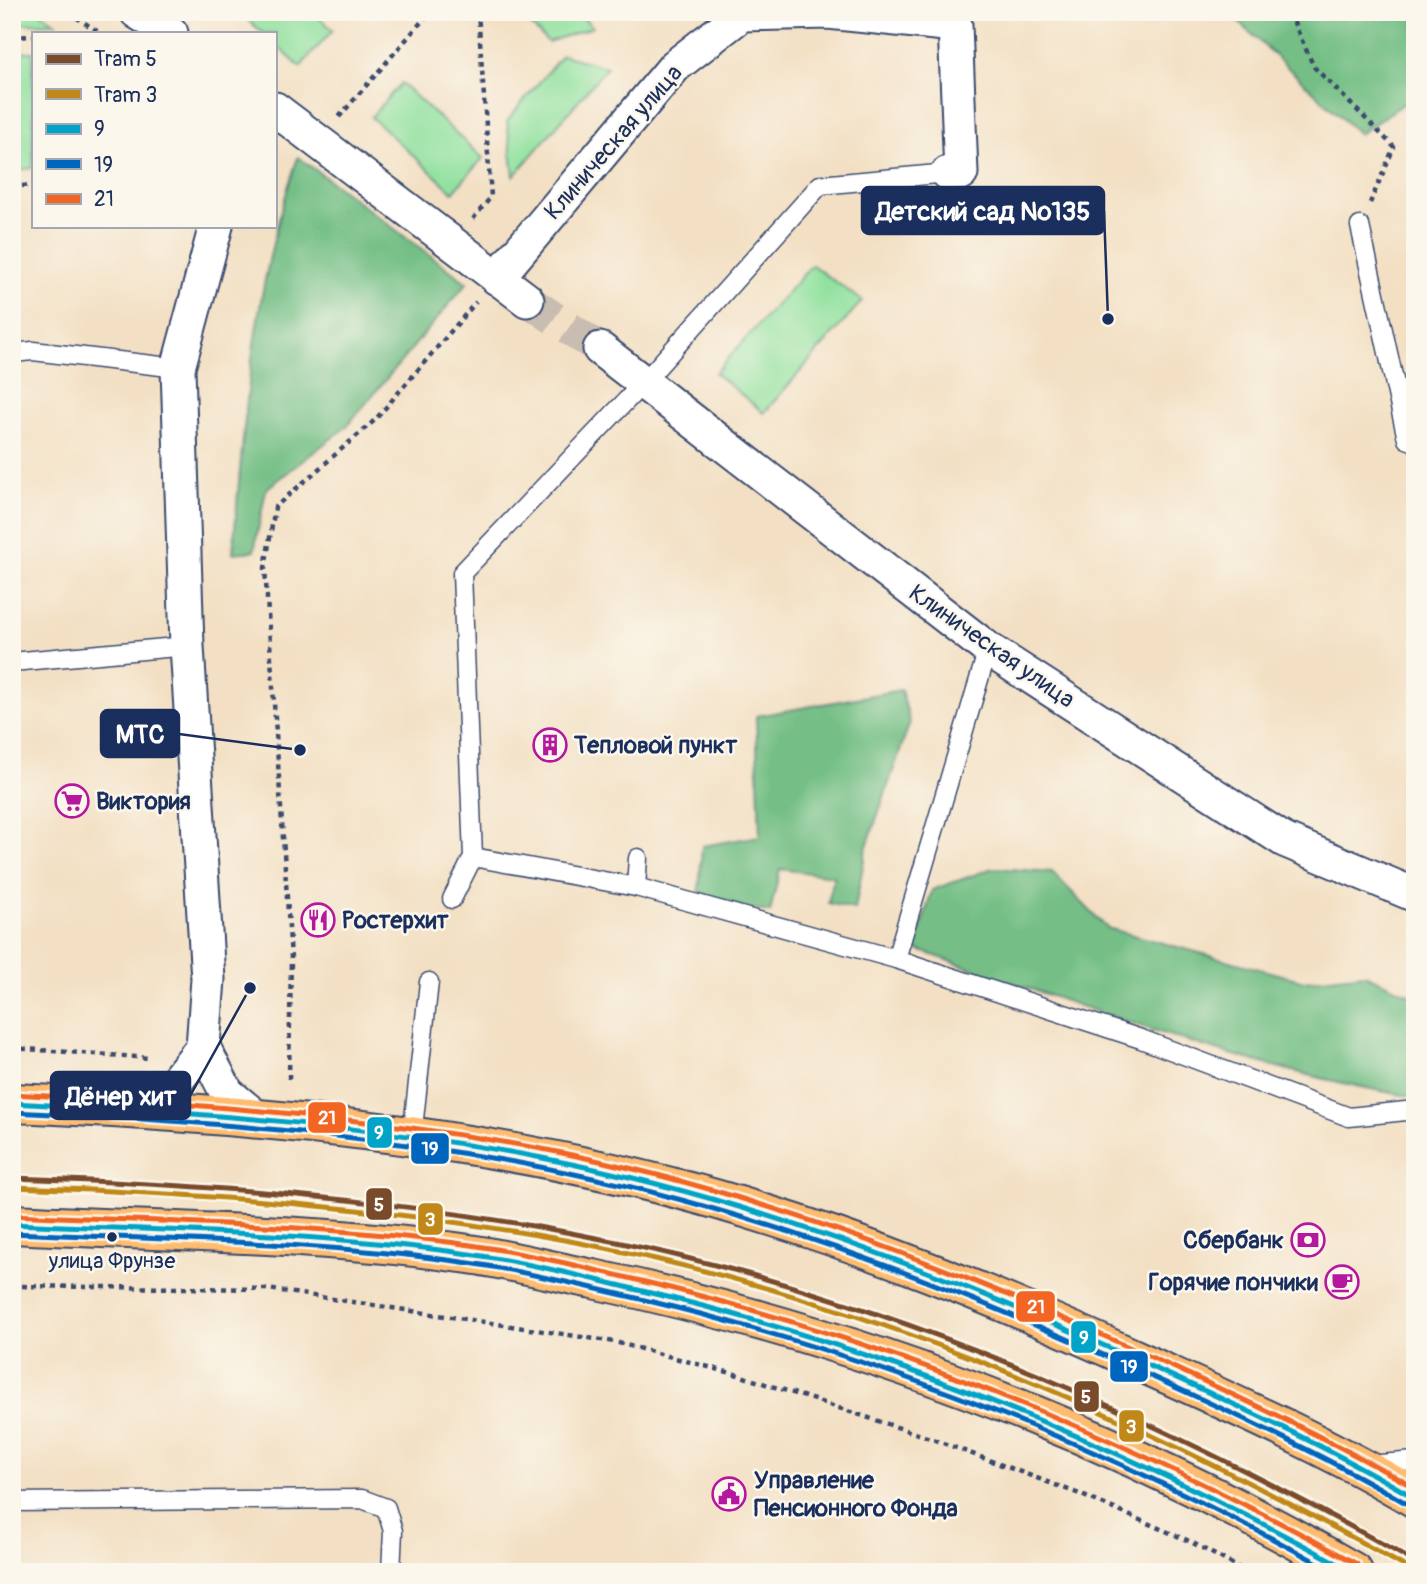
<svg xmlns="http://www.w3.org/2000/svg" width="1427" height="1584" viewBox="0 0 1427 1584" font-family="Pangolin,sans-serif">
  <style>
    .green { fill: #91e19f; stroke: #56887e; stroke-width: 2 }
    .forest { fill: #74bf86; stroke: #487772; stroke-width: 2 }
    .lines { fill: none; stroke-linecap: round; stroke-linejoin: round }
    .street-tunnel { stroke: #c8bdb0; stroke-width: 33; stroke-dasharray: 33 17; stroke-linecap: butt }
    .lane-casing { stroke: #3b4a6d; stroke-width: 21 }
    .street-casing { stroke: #3b4a6d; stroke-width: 37 }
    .primary-casing { stroke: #3b4a6d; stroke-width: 42 }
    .path { stroke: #3b4a6d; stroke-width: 4.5; stroke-dasharray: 5 5; stroke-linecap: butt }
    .lane { stroke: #fff; stroke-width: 18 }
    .street { stroke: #fff; stroke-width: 33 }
    .primary { stroke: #fdbc70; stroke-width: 38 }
    .bus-1-casing { stroke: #fbf7ec; stroke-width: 10 }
    .bus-2-casing { stroke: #fbf7ec; stroke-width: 10 }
    .bus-3-casing { stroke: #fbf7ec; stroke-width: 10 }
    .bus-1 { stroke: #01a3c8; stroke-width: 5 }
    .bus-2 { stroke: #0065bd; stroke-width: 5 }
    .bus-3 { stroke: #f26522; stroke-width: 5 }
    .tram-1-casing { stroke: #fbf7ec; stroke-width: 10 }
    .tram-2-casing { stroke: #fbf7ec; stroke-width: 10 }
    .tram-1 { stroke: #7a4b2a; stroke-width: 5 }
    .tram-2 { stroke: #c08818; stroke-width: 5 }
    .bus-dot { fill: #1b2f5e; stroke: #fbf7ec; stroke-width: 2.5 }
    .labels { text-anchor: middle; stroke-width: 5; stroke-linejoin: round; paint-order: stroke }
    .bus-label { font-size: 22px; fill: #1b2f5e; stroke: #fbf7ec }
    .street-label { font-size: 24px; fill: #1b2f5e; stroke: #fbf7ec }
    .poi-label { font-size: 24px; font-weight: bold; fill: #1b2f5e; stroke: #fbf7ec; text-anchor: start }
    .leader { fill: none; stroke: #1b2f5e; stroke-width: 2.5 }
    .callout-dot { fill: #1b2f5e; stroke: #fbf7ec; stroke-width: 2.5 }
    .callout { fill: #1b2f5e; stroke: #1b2f5e; stroke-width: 2.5 }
    .callout-label { font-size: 26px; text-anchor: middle; font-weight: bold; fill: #fff }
    .line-badge { stroke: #fbf7ec; stroke-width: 2.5 }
    .badge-label { font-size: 19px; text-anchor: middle; font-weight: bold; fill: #fff }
  </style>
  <rect width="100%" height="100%" fill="#fbf7ec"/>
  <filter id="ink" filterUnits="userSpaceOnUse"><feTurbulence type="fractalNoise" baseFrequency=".0143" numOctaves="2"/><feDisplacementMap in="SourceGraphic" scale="14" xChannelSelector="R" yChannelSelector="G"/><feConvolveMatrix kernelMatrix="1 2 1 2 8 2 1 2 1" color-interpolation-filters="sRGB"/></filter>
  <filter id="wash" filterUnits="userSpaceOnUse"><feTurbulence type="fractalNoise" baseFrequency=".00686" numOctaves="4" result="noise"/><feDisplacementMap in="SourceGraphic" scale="28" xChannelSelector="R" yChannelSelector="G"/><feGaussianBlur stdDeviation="1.57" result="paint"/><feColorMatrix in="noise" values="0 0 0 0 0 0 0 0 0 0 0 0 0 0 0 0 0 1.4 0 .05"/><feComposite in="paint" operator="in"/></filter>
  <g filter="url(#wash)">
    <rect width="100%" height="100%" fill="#f3e0c4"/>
    <!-- green -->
    <g class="green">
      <polygon points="12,12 40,12 56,23 12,24"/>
      <polygon points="239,12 313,12 333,30 300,67 275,44 275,33 263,33"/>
      <polygon points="517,12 577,12 593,27 548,42"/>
      <polygon points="12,52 33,52 33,168 12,171"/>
      <polygon points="562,55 607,67 514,176 507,121"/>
      <polygon points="401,83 483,158 453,192 371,117"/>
      <polygon points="812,265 862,301 764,413 715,373"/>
    </g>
    <!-- forest -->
    <g class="forest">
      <polygon points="1228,12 1415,12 1415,96 1359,134"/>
      <path d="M298,157L467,283L346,427L266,489L254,551L233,553C244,419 253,285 298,157Z"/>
      <polygon points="901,690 910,722 866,849 855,909 828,903 834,876 780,869 770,912 745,908 699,892 702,846 760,836 756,716"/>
      <path d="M993,868L1052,872L1107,928L1304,981L1365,974L1415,997V1097C1244,1069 1078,1004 915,949L932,890Z"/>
    </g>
  </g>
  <g filter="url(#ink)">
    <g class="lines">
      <!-- street-tunnel -->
      <polyline class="street-tunnel" points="527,300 600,349"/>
      <defs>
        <g id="lane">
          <polyline points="948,173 820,185 645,381 462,573 473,857 636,887 896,959 1141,1039 1349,1117 1415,1110"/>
          <polyline points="1360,226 1407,439 1415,442"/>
          <polyline points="12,353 33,351 178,368"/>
          <polyline points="12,662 187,646"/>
          <polyline points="636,887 638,858"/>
          <polyline points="452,899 473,857"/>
          <polyline points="896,959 988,649"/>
          <polyline points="412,1137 429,982"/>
          <polyline points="1369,1465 1415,1461"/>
          <polyline points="12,1502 362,1499 386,1508 393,1531 391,1572"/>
        </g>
        <g id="street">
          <polyline points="137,12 171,33"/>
          <polyline points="275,109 527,300"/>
          <polyline points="497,278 675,66 742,14 828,12 955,25 961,173 948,173"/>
          <polyline points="600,349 988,649 1284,840 1415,895"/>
          <polyline points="203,1047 227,1093 256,1117"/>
          <polyline points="139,1109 162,1099 203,1047 208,979 187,646 178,368 216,226"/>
        </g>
        <g id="primary">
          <path d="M12,1103C249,1113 486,1134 715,1199C862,1241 1004,1300 1143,1363C1235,1405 1328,1446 1415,1498"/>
          <path d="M12,1224C165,1232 318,1232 469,1254C511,1260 552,1271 593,1279C860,1336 1117,1435 1353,1572"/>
        </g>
      </defs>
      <!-- lane casing -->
      <use href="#lane" class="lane-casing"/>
      <!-- street casing -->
      <use href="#street" class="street-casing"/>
      <!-- primary casing -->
      <use href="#primary" class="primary-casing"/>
      <!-- path -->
      <g class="path">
        <polyline points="68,12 100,33"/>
        <polyline points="1289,12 1314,67 1394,147 1370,203"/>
        <polyline points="12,37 33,36"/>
        <polyline points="339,117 430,12"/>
        <polyline points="12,187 33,185"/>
        <polyline points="473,219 491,197 478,12"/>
        <polyline points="12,1048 150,1058"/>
        <polyline points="289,1079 291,958 265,568 275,507 375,420 476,302"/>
        <polyline points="12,1286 268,1289 615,1342 735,1374 924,1436 1077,1493 1189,1541 1247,1572"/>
      </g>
      <!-- lane -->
      <use href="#lane" class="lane"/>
      <!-- street -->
      <use href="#street" class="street"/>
      <!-- primary -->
      <use href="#primary" class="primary"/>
      <defs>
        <g id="bus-1">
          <path d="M12,1103C190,1112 367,1124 542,1158C744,1197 935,1270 1123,1354C1222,1398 1321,1443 1415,1498"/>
          <path d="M12,1224C165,1231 318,1232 469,1254C525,1262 580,1276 634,1289C888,1348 1125,1446 1353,1572"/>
        </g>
        <g id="bus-2">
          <path d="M12,1112C189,1120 366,1133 540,1167C742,1206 933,1278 1119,1362C1218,1406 1317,1451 1411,1506"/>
          <path d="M12,1233C165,1240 318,1241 469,1263C524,1271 578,1285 632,1297C880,1355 1113,1449 1334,1572"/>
        </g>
        <g id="bus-3">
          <path d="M12,1094C190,1103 367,1116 542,1149C746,1188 940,1263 1129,1347C1226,1391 1323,1435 1415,1488"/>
          <path d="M12,1215C165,1222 319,1224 471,1245C526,1253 582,1267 637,1280C891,1340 1129,1438 1357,1564"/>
        </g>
      </defs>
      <!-- bus-1 casing -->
      <use href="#bus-1" class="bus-1-casing"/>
      <!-- bus-2 casing -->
      <use href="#bus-2" class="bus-2-casing"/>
      <!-- bus-3 casing -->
      <use href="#bus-3" class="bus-3-casing"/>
      <!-- bus-1 -->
      <use href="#bus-1" class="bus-1"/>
      <!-- bus-2 -->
      <use href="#bus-2" class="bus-2"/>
      <!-- bus-3 -->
      <use href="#bus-3" class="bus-3"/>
      <defs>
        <path id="tram-1" d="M12,1178C200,1184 386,1198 571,1233C871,1288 1151,1413 1415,1562"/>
        <path id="tram-2" d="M12,1187C200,1193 385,1207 570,1241C868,1297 1148,1421 1411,1570"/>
      </defs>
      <!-- tram-1 casing -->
      <use href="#tram-1" class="tram-1-casing"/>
      <!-- tram-2 casing -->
      <use href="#tram-2" class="tram-2-casing"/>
      <!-- tram-1 -->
      <use href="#tram-1" class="tram-1"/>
      <!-- tram-2 -->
      <use href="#tram-2" class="tram-2"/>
    </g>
  </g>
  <!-- icons -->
  <defs>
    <symbol id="building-ring" viewBox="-11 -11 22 22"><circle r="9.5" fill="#fbf7ec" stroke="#b5179e" stroke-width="1.5"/><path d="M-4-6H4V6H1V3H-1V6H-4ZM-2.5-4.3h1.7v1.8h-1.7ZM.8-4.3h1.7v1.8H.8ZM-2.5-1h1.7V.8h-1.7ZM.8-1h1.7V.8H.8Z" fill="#b5179e"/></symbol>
    <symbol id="supermarket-ring" viewBox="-11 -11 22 22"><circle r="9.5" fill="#fbf7ec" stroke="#b5179e" stroke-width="1.5"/><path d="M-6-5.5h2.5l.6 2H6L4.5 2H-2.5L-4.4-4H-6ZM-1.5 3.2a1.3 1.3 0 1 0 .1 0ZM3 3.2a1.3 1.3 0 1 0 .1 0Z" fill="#b5179e"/></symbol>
    <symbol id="restaurant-ring" viewBox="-11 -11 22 22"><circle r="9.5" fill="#fbf7ec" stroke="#b5179e" stroke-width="1.5"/><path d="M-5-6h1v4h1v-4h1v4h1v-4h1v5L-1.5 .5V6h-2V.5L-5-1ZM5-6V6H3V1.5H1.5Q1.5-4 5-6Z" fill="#b5179e"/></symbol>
    <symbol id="bank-ring" viewBox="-11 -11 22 22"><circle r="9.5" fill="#fbf7ec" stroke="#b5179e" stroke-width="1.5"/><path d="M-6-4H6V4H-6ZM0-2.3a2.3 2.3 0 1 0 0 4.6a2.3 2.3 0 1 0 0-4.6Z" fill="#b5179e"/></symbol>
    <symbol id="cafe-ring" viewBox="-11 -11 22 22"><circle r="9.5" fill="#fbf7ec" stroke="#b5179e" stroke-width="1.5"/><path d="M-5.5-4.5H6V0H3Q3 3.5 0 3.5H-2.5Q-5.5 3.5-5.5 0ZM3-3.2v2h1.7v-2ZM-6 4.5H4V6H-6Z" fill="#b5179e"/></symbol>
    <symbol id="civic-ring" viewBox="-11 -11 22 22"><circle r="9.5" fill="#fbf7ec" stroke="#b5179e" stroke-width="1.5"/><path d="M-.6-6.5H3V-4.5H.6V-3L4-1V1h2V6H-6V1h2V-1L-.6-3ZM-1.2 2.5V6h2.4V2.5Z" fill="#b5179e"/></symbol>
  </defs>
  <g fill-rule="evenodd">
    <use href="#building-ring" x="531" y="726" width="38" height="38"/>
    <use href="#supermarket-ring" x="53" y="782" width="38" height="38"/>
    <use href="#restaurant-ring" x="299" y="901" width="38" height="38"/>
    <use href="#bank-ring" x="1289" y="1221" width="38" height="38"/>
    <use href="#cafe-ring" x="1323" y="1263" width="38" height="38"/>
    <use href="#civic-ring" x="710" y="1475" width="38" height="38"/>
  </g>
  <!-- markers -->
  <circle class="bus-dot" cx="112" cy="1237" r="6"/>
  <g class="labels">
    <!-- bus labels -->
    <g class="bus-label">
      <text x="112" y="1268">улица Фрунзе</text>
    </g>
    <!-- street labels -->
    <g class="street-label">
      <text transform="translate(613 142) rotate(-49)" y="8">Клиническая улица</text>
      <text transform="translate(992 646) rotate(35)" y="8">Клиническая улица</text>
    </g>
    <!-- poi labels -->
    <g class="poi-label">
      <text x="574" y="753">Тепловой пункт</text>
      <text x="96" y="809">Виктория</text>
      <text x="342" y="928">Ростерхит</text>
      <text x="1284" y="1248" text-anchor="end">Сбербанк</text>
      <text x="1318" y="1290" text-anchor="end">Горячие пончики</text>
      <text x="754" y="1488">Управление<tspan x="754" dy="28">Пенсионного Фонда</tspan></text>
    </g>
  </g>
  <!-- callouts -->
  <path class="leader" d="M1108 319L1104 211M300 750L179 734M250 988L190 1096"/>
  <g class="callout-dot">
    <circle cx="1108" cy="319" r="7"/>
    <circle cx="300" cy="750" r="7"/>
    <circle cx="250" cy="988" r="7"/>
  </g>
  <g class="callout">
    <rect x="862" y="187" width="242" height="47" rx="7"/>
    <rect x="101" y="710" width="78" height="47" rx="7"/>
    <rect x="51" y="1072" width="139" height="47" rx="7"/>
  </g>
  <g class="callout-label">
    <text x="983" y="220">Детский сад №135</text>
    <text x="140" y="743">МТС</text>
    <text x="121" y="1105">Дёнер хит</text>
  </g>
  <g class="line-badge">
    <rect x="307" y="1101" width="40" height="33" rx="7" fill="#f26522"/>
    <rect x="366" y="1116" width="27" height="33" rx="7" fill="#01a3c8"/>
    <rect x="410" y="1132" width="40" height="33" rx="7" fill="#0065bd"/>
    <rect x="365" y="1187" width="28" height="34" rx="7" fill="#7a4b2a"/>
    <rect x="417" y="1202" width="27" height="34" rx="7" fill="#c08818"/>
    <rect x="1015" y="1290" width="41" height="33" rx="7" fill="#f26522"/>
    <rect x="1070" y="1320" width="27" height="34" rx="7" fill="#01a3c8"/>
    <rect x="1109" y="1350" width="40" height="33" rx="7" fill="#0065bd"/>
    <rect x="1073" y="1380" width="27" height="33" rx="7" fill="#7a4b2a"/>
    <rect x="1118" y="1409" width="27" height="34" rx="7" fill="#c08818"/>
  </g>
  <g class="badge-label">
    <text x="327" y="1124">21</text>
    <text x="379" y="1139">9</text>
    <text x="430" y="1155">19</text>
    <text x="379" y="1211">5</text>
    <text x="430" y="1226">3</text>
    <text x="1036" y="1313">21</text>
    <text x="1084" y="1344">9</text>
    <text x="1129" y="1373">19</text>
    <text x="1086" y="1403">5</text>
    <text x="1131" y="1433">3</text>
  </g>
  <!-- margin -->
  <rect width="1427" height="1584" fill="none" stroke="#fbf7ec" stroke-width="42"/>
  <!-- legend -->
  <rect x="32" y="32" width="245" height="196" fill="#fbf7ec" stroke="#a1a7b3" stroke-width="2"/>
  <rect x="46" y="54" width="35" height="10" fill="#7a4b2a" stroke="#a1a7b3" stroke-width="2"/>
  <text x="94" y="66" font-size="21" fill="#1b2f5e">Tram 5</text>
  <rect x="46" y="89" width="35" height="10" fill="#c08818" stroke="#a1a7b3" stroke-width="2"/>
  <text x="94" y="102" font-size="21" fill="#1b2f5e">Tram 3</text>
  <rect x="46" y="124" width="35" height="10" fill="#01a3c8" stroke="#a1a7b3" stroke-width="2"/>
  <text x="94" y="136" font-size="21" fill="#1b2f5e">9</text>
  <rect x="46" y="159" width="35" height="10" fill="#0065bd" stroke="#a1a7b3" stroke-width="2"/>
  <text x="94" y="172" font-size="21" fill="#1b2f5e">19</text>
  <rect x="46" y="194" width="35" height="10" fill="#f26522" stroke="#a1a7b3" stroke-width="2"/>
  <text x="94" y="206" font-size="21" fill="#1b2f5e">21</text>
</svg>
